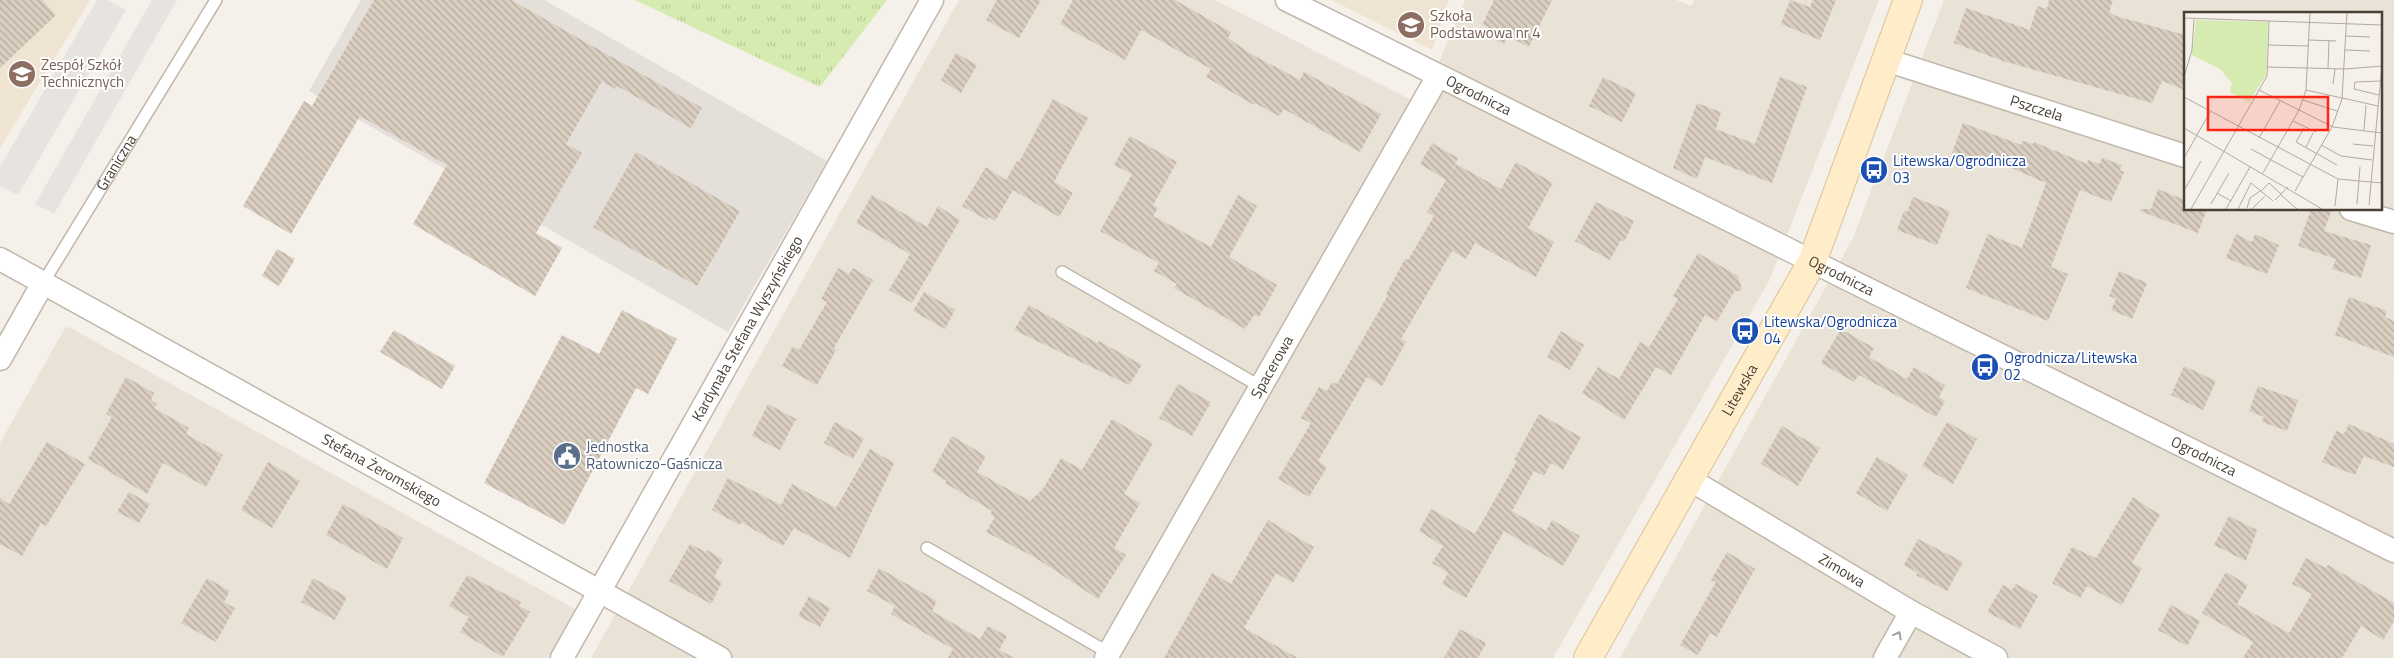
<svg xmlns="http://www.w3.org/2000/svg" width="2394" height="658" viewBox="0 0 2394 658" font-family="'Titillium Web',sans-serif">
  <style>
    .residential { fill: #e9e2d6; fill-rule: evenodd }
    .industrial { fill: #e5dfda }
    .education { fill: #efe4d2 }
    .grass { fill: url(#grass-tufts) }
    .parking { fill: #e6e3e0 }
    .building { fill: url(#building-back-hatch) }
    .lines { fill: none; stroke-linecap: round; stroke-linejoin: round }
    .service-casing { stroke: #c1b7aa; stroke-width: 14 }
    .minor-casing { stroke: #c1b7aa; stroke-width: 25 }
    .secondary-casing { stroke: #dac398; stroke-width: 30 }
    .service { stroke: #fff; stroke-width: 11 }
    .minor { stroke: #fff; stroke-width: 22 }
    .secondary { stroke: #ffedc9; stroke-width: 28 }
    .oneway { stroke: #a4a09a }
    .labels { text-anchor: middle; stroke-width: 4; stroke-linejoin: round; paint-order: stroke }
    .education-label { font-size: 15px; fill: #785e54; stroke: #fff; text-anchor: start }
    .street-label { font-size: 15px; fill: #494036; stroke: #fff }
    .transit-label { font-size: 15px; fill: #164399; stroke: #fff; text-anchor: start }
    .service-label { font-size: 15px; fill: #4e5e75; stroke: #fff; text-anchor: start }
    .inset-road { fill: none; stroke: #b0aaa1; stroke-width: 1 }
    .view { fill: #ff2516; fill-opacity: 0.15; stroke: #ff2516; stroke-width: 2.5 }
    .inset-edge { fill: none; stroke: #494036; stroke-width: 2.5 }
  </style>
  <defs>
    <pattern id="grass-tufts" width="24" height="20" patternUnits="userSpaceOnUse" patternTransform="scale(1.25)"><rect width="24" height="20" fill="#d5ebb0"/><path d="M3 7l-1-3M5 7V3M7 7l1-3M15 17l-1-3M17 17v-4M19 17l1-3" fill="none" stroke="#b8cb98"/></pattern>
    <pattern id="building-back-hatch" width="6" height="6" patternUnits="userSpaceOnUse" patternTransform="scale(1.25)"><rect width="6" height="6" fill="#dacec0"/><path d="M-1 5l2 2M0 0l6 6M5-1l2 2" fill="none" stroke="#b3a99d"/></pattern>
  </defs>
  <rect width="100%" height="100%" fill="#f5f0e9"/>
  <!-- residential -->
  <g class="residential">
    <polygon points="959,0 1215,0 1421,105 1465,0 1676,0 1692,6 1694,0 1879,0 1769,281 1553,658 591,658"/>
    <path d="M1944,0H2394L2393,658H1620L1853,238ZM2185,14H2380V209H2185Z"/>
    <polygon points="69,327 575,609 548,658 0,658 0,443 65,328"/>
  </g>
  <!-- industrial -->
  <polygon class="industrial" points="361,0 544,0 827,161 728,332 309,91"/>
  <!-- education -->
  <g class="education">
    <polygon points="0,0 90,0 0,148"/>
    <polygon points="1331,0 1449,0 1432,50"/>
  </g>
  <!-- grass -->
  <polygon class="grass" points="635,0 887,0 820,87"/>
  <!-- parking -->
  <g class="parking">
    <polygon points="97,0 108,0 126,10 18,195 0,186 0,167"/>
    <polygon points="152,0 177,0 54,214 35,204"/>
  </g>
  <!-- building -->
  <g class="building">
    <polygon points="0,0 42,0 56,15 0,68"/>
    <polygon points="374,0 511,0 702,108 691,128 617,86 615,89 602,81 566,144 582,153 536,233 562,248 535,296 413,224 447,165 360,116 291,234 243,206 304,101 312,106"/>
    <polygon points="997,0 1041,0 1019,38 986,20"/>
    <polygon points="1073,0 1175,0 1231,32 1228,38 1251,54 1300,80 1304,72 1381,114 1360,152 1284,109 1279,116 1255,103 1254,105 1206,77 1211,69 1141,30 1125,60 1060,24"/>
    <polygon points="1494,0 1552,0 1529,47 1507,36 1504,44 1484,34 1488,27 1482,25"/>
    <polygon points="1790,0 1810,7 1813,0 1836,0 1820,40 1781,24"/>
    <polygon points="2049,0 2113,0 2109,12 2116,16 2185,35 2185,90 2162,81 2152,103 2003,61 1954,43 1966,8 2030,30 2037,6 2047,9"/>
    <polygon points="956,53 977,65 961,93 941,80"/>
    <polygon points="1603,77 1636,93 1622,122 1589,106"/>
    <polygon points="1780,77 1807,87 1772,183 1705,157 1697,179 1673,168 1697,103 1721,112 1716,129 1755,144"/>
    <polygon points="1053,99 1088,118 1054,182 1073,193 1059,217 1013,190 995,221 989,217 987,220 962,206 986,167 1006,180 1017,161 1019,162"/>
    <polygon points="1963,123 2021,145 2023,141 2033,144 2034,142 2087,164 2088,160 2100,164 2102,158 2122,165 2120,170 2124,172 2111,202 2080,190 2051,267 2068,274 2048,321 1966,288 1988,234 2022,248 2046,183 1982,155 1978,166 1951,156"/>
    <polygon points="1130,136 1177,162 1153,205 1158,208 1153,216 1211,247 1238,195 1257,206 1229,257 1277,285 1259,317 1254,315 1245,329 1174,288 1177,284 1154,271 1159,263 1100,231 1132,174 1114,165"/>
    <polygon points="1432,143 1458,158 1449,176 1456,164 1501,189 1516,162 1553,183 1528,228 1554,242 1536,277 1475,243 1466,259 1452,251 1401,339 1406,342 1382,386 1367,377 1318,461 1327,467 1309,497 1278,479 1311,423 1301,418 1319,387 1327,391 1332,382 1337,384 1388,295 1386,294 1405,259 1408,260 1434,216 1427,212 1446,180 1420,164"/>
    <polygon points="636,152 740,211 697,286 593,227"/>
    <polygon points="2158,189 2185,200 2185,209 2207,209 2198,233 2140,211 2140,209 2151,209"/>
    <polygon points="872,195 927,227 938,206 960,220 912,303 889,290 910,254 856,223"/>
    <polygon points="1913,197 1950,211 1937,245 1897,230 1904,211 1907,212"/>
    <polygon points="1596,202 1634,221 1624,242 1621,240 1610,260 1575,241"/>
    <polygon points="2311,209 2332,209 2324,231 2371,245 2361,278 2332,269 2336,259 2298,246"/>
    <polygon points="2236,234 2252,242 2255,234 2279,245 2267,274 2226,258"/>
    <polygon points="277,249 295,259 279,286 262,276"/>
    <polygon points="1698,253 1738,276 1742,290 1734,292 1717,321 1705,315 1671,375 1656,367 1624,420 1582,393 1598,367 1619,379 1640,342 1649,347 1678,299 1673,296"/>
    <polygon points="838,268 849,274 853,268 873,280 834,348 836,350 817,385 782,366 793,346 799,350 827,302 821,299"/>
    <polygon points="2119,271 2147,283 2132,319 2111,310 2116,299 2109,296"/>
    <polygon points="924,292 955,310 945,329 913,311"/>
    <polygon points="2349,297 2387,311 2385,317 2394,321 2394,357 2335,335"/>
    <polygon points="1029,305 1097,343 1099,341 1142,365 1129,385 1014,330"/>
    <polygon points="622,310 677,339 648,394 636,388 564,525 484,483 562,335 599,354"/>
    <polygon points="1841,329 1874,348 1869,357 1907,379 1914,367 1945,385 1939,397 1945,401 1936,417 1859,375 1854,382 1821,363"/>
    <polygon points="394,330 455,366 442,389 380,352"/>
    <polygon points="1561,331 1584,345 1570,370 1547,357"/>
    <polygon points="2184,366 2216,381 2203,410 2171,395"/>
    <polygon points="126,377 154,393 151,400 157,404 154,408 189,428 186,434 223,455 206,487 163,463 147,494 88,459 112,417 106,414"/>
    <polygon points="1178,384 1211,402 1192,436 1159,418"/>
    <polygon points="2258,386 2298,400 2287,431 2262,422 2264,417 2249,411"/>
    <polygon points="768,404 796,419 780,450 752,436"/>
    <polygon points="1539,414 1581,437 1563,470 1551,463 1544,476 1534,471 1512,511 1546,531 1552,520 1580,536 1563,566 1504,531 1466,598 1442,584 1448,573 1432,563 1443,546 1419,531 1431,509 1475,534 1517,461 1514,460"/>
    <polygon points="1112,419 1153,443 1124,494 1140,503 1114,548 1126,555 1098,599 1036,558 986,532 995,517 990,514 992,511 945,483 947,481 932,472 952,436 986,456 977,472 1030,501 1043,489 1061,458 1082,470"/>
    <polygon points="835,422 864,438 853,459 824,443"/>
    <polygon points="1947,422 1977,439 1953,484 1922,466"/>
    <polygon points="2349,424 2394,444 2394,467 2364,456 2355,475 2322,462 2336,431 2344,434"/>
    <polygon points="1782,426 1820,448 1798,486 1761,464"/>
    <polygon points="47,442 85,464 46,526 41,523 22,556 0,544 0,498 9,504"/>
    <polygon points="870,449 894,463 850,558 794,528 783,546 741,522 740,525 712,510 728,478 781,505 792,484 836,508"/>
    <polygon points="1877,457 1908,475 1887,511 1856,493"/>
    <polygon points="268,462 300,481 272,528 241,510"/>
    <polygon points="129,492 150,504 139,523 117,512"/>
    <polygon points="2133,497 2160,515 2132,563 2142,568 2122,605 2087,586 2080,598 2052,583 2072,547 2096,558"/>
    <polygon points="343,504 403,538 387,569 326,535"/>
    <polygon points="2229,516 2257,530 2246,561 2214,545"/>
    <polygon points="1268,520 1314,547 1293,583 1276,573 1244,628 1298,658 1164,658 1212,573 1231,584"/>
    <polygon points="1918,539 1963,562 1947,591 1916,575 1918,573 1904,565"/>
    <polygon points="690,544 706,552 707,550 723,560 714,577 722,582 711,604 669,581"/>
    <polygon points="1727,552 1755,569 1717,637 1710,633 1698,655 1680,645 1716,582 1711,580"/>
    <polygon points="2306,558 2326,568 2328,565 2394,603 2394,621 2383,640 2361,626 2342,658 2243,658 2253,642 2202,613 2226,572 2248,585 2237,604 2289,633 2312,594 2292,584"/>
    <polygon points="879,568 937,601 932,611 980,639 988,626 1007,636 999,650 1014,658 948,658 953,649 891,614 895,606 867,591"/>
    <polygon points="467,575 521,602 519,606 530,612 503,657 460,632 469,617 449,606"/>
    <polygon points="207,578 230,591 224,602 235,608 216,642 181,623"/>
    <polygon points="313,578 347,597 335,620 301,602"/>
    <polygon points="2016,584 2038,596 2020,629 1987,612 2003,585 2012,590"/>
    <polygon points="809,596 830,608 820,627 798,616"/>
    <polygon points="2171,605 2200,621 2187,646 2158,630"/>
    <polygon points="1460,629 1486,643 1478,658 1444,658"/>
  </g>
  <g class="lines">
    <defs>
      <g id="service">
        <polyline points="1062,272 1261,387"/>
        <path id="s1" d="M43,283L216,0"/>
        <polyline points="927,548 1109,653"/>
      </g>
      <g id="minor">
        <path id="s2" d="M1287,0L2394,551"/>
        <path id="s3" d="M1886,60L2185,156"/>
        <polyline points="2351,209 2394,222"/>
        <path id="s4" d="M0,259L720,658"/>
        <polyline points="0,359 43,283"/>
        <path id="s5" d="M1689,479L1911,612L1996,658"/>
        <path id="s6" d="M562,658L932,0"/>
        <path id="s7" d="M1106,658L1438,76"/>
        <polyline points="1885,658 1911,612"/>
      </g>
      <g id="secondary">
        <path id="s8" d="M1588,658L1812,262L1908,0"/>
      </g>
    </defs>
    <!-- service casing -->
    <use href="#service" class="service-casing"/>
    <!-- minor casing -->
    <use href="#minor" class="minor-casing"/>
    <!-- secondary casing -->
    <use href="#secondary" class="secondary-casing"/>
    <!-- service -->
    <use href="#service" class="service"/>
    <!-- minor -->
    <use href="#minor" class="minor"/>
    <!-- secondary -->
    <use href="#secondary" class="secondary"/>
  </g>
  <!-- one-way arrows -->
  <defs><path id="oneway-chevron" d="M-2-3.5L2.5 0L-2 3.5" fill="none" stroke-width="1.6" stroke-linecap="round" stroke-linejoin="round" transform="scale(1.25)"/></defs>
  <use class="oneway" href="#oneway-chevron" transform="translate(1898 635) rotate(-61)"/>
  <!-- icons -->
  <defs>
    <symbol id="school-disc" viewBox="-11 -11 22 22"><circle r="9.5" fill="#8d6e63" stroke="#fff"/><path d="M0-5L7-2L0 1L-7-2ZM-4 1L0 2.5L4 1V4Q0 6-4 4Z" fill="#fff"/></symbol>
    <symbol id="bus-disc" viewBox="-11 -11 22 22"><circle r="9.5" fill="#1a4fb4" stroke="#fff"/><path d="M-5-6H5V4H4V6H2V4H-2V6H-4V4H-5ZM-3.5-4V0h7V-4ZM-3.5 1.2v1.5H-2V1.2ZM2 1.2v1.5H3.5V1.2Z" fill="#fff"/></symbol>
    <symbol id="civic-disc" viewBox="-11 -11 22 22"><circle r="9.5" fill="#5c6f8a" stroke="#fff"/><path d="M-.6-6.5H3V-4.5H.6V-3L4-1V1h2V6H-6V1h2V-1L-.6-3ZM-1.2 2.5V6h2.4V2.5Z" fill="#fff"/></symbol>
  </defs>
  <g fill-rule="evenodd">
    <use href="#school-disc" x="1395" y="9" width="32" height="32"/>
    <use href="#school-disc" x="6" y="58" width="32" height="32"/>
    <use href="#bus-disc" x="1858" y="154" width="32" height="32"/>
    <use href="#bus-disc" x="1729" y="315" width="32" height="32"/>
    <use href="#bus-disc" x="1969" y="351" width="32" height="32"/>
    <use href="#civic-disc" x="551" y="440" width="32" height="32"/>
  </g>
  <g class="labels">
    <!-- education labels -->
    <g class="education-label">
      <text x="1430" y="21">Szkoła<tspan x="1430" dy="17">Podstawowa nr 4</tspan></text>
      <text x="41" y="70">Zespół Szkół<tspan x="41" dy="17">Technicznych</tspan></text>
    </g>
    <!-- street labels -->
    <g class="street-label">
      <text dy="5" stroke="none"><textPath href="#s2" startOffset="214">Ogrodnicza</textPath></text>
      <text dy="5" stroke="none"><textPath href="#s3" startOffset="158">Pszczela</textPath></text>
      <text dy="5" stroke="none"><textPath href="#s1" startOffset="141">Graniczna</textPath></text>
      <text dy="5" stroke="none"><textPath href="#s2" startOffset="619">Ogrodnicza</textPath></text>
      <text dy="5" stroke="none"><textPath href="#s6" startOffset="378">Kardynała Stefana Wyszyńskiego</textPath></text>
      <text dy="5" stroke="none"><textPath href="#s7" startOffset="335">Spacerowa</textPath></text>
      <text dy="5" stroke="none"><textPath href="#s8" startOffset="308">Litewska</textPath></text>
      <text dy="5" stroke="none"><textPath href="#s2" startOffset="1024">Ogrodnicza</textPath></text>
      <text dy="5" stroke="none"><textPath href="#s4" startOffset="436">Stefana Żeromskiego</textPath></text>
      <text dy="5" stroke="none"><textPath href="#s5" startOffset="178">Zimowa</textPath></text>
    </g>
    <!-- transit labels -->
    <g class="transit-label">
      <text x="1893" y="166">Litewska/Ogrodnicza<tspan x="1893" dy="17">03</tspan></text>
      <text x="1764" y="327">Litewska/Ogrodnicza<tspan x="1764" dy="17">04</tspan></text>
      <text x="2004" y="363">Ogrodnicza/Litewska<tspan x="2004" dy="17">02</tspan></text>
    </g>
    <!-- service labels -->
    <g class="service-label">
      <text x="586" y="452">Jednostka<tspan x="586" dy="17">Ratowniczo-Gaśnicza</tspan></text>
    </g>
  </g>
  <!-- overview -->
  <g transform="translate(2184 12)">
    <rect width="198" height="198" fill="#f5f0e9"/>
    <path d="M12,8L84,10L82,63L65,90L46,80L48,71L36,57L8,43Z" fill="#d5ebb0"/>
    <path d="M71,53L77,59L76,67L66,83L56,84L51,77L52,70L61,55Z" fill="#d5ebb0"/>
    <path class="inset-road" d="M0,6L198,13M162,24L186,25M125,28L152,29M84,33L125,34M161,38L186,39M83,55L161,57L198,54M144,57L145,28M0,65L8,38L10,7M149,72L151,57M75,78L149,115L198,121M122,78L194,94M195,83L170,77L171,70L197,69M0,85L154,167L198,171M119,88L153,99M109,109L132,120M0,116L138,197M120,116L112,130L153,153M180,118L182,93M75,126L96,89M169,132L189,134M137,133L157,144L188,148M122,135L129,121M67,137L87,148M0,146L26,100M87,148L119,165M79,161L115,98L122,78L126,0M1,177L17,149M77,179L85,171L97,182M111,179L148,115L158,87L163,0M33,181L47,189M97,183L113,197M91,188L104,175M27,192L45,161M173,192L176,155M185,193L198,53M151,194L154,167M63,196L66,186L76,179M7,197L83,64L85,9M42,197L66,155M54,197L67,171L89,189M68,197L81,184"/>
    <path class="view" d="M24,85H144V118H24Z"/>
    <rect width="198" height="198" class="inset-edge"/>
  </g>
</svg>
